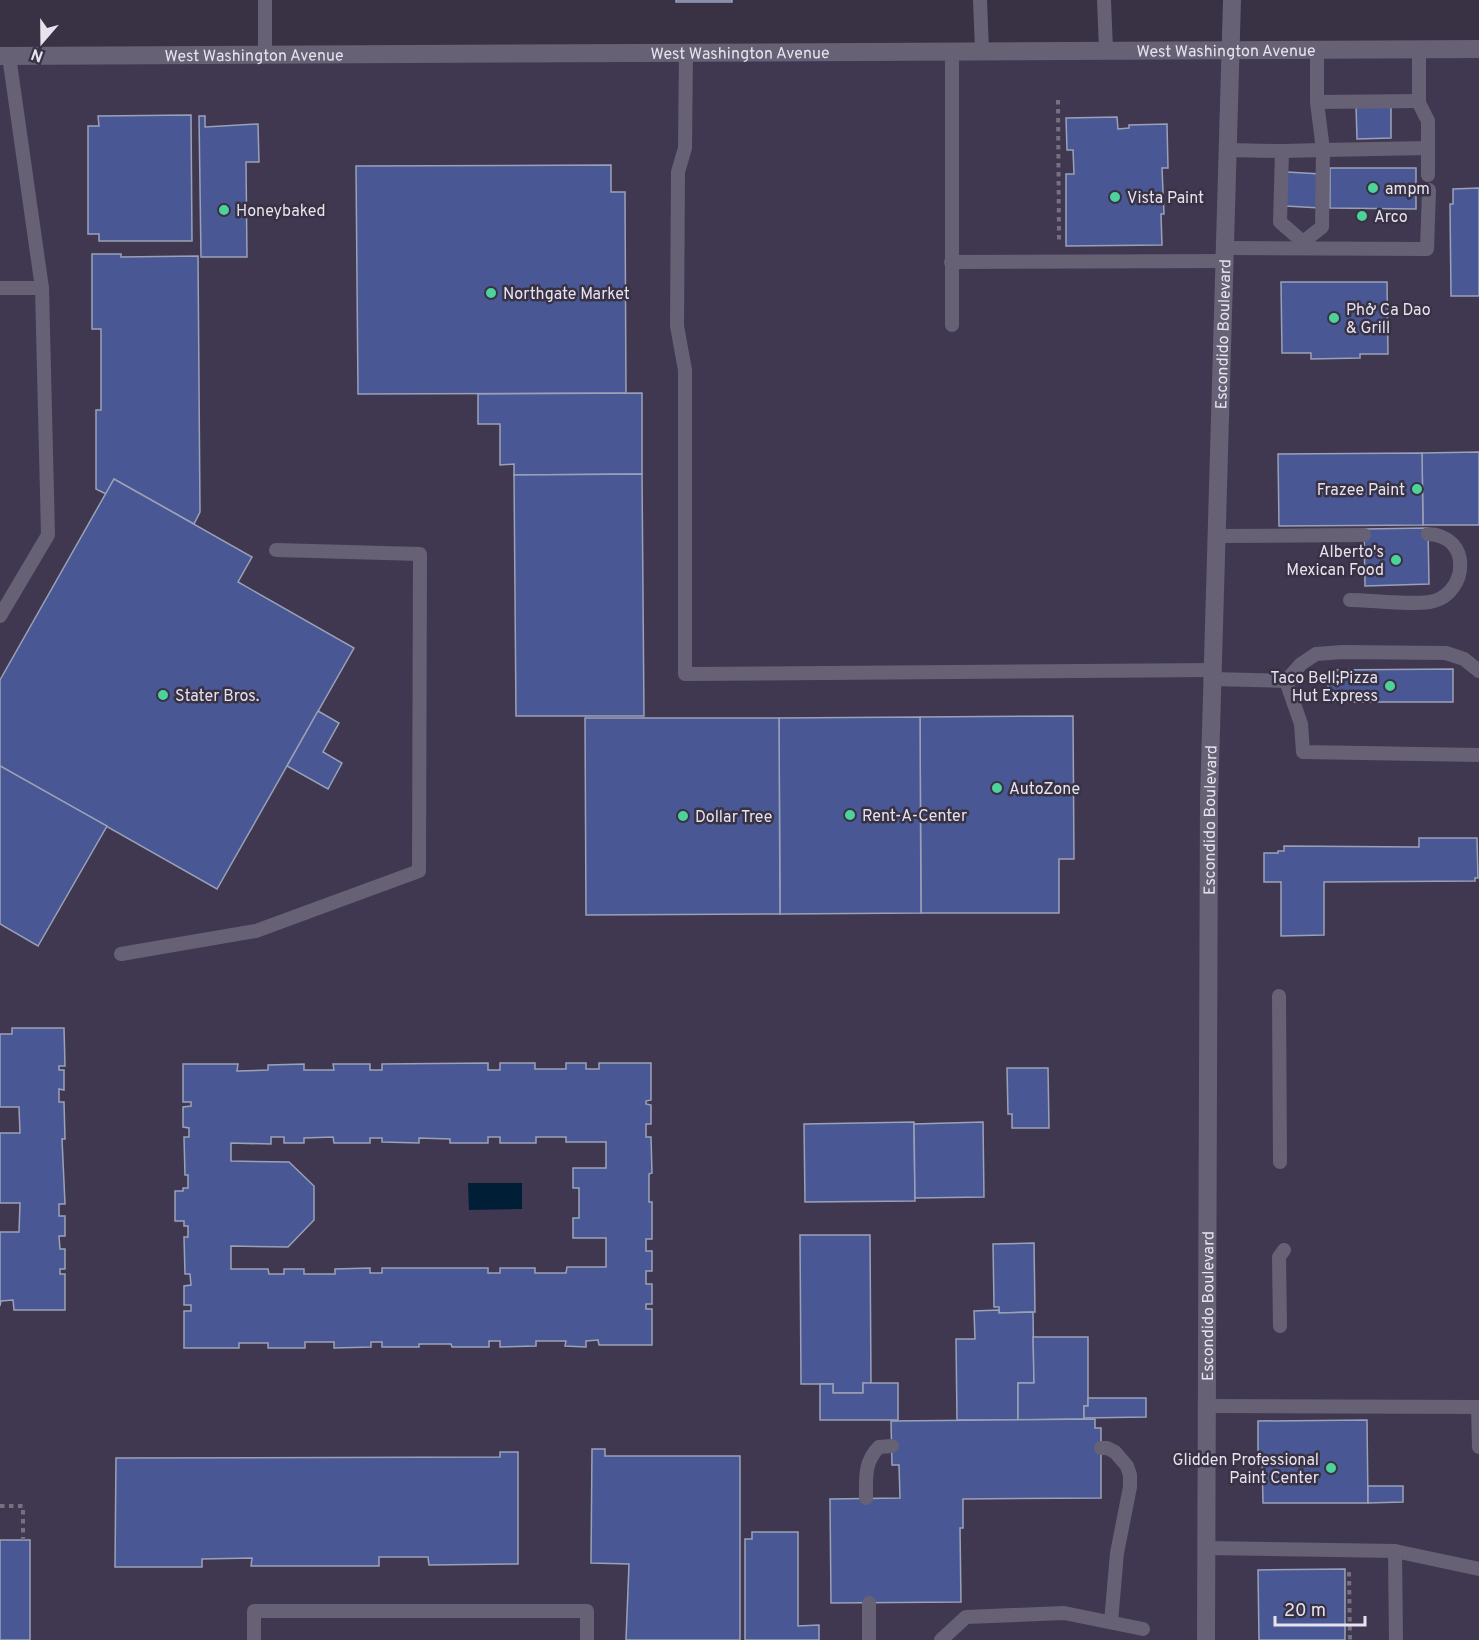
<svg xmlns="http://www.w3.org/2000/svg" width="1479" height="1640" viewBox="0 0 1479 1640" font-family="Overpass,sans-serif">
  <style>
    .built { fill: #403851 }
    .water { fill: #001f37 }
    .building { fill: #495894; stroke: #9aa1b7; stroke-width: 1.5; fill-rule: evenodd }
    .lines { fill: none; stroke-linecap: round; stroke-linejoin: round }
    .path { stroke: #767181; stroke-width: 4; stroke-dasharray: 4.5 4.5; stroke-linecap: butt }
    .lane { stroke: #676175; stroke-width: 14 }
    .secondary { stroke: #676175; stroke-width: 18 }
    .poi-dot { fill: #4dd39a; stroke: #383244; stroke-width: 2 }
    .labels { text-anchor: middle; stroke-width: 5; stroke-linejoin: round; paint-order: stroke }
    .street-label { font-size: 16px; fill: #e6e2ee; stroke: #383244 }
    .poi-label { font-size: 16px; fill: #e6e2ee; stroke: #383244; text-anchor: start }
  </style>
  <rect width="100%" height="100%" fill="#383244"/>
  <!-- built -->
  <polygon class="built" points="1479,49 1479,1640 0,1640 0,56"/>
  <!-- water -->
  <polygon class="water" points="468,1183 522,1183 522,1209 469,1210"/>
  <!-- building -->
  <g class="building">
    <rect x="676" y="0" width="56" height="2"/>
    <polygon points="1356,105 1391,105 1391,138 1357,139"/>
    <polygon points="191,115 192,241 99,241 99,234 88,234 88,126 99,126 98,116"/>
    <polygon points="199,116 205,116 205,127 258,124 259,162 246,162 247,257 201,257"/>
    <polygon points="1117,117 1118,129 1129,128 1129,125 1167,124 1168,168 1162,168 1164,214 1161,214 1162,245 1066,246 1066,174 1074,174 1073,150 1067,150 1066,118"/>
    <polygon points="611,165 611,192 625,192 626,393 358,394 356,166"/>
    <polygon points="1330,168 1416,168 1416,209 1330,208"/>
    <polygon points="1287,172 1321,174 1320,208 1286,206"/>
    <polygon points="1479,188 1479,296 1451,296 1450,204 1453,204 1453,189"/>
    <polygon points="92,254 121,254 121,257 198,256 200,512 194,524 114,479 106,494 96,489 96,410 101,410 101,329 92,329"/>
    <polygon points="1281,282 1387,282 1388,354 1360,354 1360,358 1311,359 1311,353 1282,353"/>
    <polygon points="642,393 642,474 514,475 514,464 500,465 500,424 478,424 478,394"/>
    <polygon points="1479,452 1479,525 1423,525 1422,453"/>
    <polygon points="1422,453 1423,525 1279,526 1278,454"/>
    <polygon points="642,474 644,716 516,716 514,475"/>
    <polygon points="114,479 252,557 238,582 354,648 217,889 0,766 0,680"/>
    <polygon points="1428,528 1429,584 1365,586 1364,529"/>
    <polygon points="1453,669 1453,702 1328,702 1328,670"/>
    <polygon points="318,711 339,723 323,752 342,763 328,789 287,766"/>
    <polygon points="1073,716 1074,859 1059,859 1059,913 921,913 920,717"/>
    <polygon points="920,717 921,913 780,914 779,718"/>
    <polygon points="585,718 779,718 780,914 586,915"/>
    <polygon points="0,766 107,826 38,946 0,924"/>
    <polygon points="1419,838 1477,838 1478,878 1475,878 1475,881 1324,882 1324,935 1281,936 1281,882 1264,882 1264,853 1278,853 1278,851 1284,851 1284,846 1419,847"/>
    <polygon points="12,1028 64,1028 65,1066 59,1066 59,1070 64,1070 64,1090 59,1089 59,1102 64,1102 65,1139 62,1139 65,1204 59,1204 59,1216 65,1216 65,1236 59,1236 60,1249 65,1249 65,1269 60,1269 60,1274 65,1274 65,1310 14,1310 13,1300 1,1301 0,1306 0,1232 19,1232 20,1203 0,1203 0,1133 20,1133 19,1107 0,1107 0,1034 12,1034"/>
    <path d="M488,1063V1070H500V1063H535V1069H566V1063H586V1069H599V1063H651V1100L646,1101V1104L651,1105V1124H646V1137H651L652,1173L649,1174V1202H652V1239H646V1251H652V1271H646V1284H652V1304H646V1309H652V1345H599L598,1340L586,1341V1347L565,1346L566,1341H536V1346L500,1347V1341H489V1347H452L451,1344H419V1347H382V1342H371V1347L334,1348V1342H305V1348H268V1343H239V1348H184V1311H191V1305H184V1286L191,1285L190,1274H185L184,1237H188V1226H184V1221H175V1191H183V1188H188V1175H185L184,1137H189V1128L183,1127V1107L191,1106V1102H183V1064H238L237,1071L268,1070V1065L304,1064V1070H334L333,1064H370V1070H382V1064ZM271,1137H284V1143H304V1138L333,1137L334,1143H370V1138H382V1142L419,1143V1138L450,1139V1143H488V1137H500V1143H536V1137H566V1142H606V1168H573V1188H579V1218H573V1238H606V1267H567L566,1273H535V1268H500V1273H488V1268H382V1273H370V1268L335,1269V1274H304V1269H284V1274H269L268,1269H231V1246L288,1247L314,1220V1186L289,1162L231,1161V1143L271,1144Z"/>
    <polygon points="1007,1068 1048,1068 1049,1128 1012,1128 1012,1114 1008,1114"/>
    <polygon points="914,1122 915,1201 805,1202 804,1124"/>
    <polygon points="983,1122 984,1197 915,1198 914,1124"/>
    <polygon points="800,1235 870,1235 871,1384 863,1383 863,1393 833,1393 833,1384 801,1384"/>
    <polygon points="1034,1243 1035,1312 999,1313 999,1307 994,1307 993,1244"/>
    <polygon points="999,1310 999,1313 1033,1312 1034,1383 1018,1383 1018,1420 957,1420 956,1339 975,1339 974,1311"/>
    <polygon points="1033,1337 1088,1337 1088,1406 1084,1406 1084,1419 1018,1420 1018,1383 1034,1383"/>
    <polygon points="863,1383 898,1383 898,1420 820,1420 820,1384 833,1384 833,1393 863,1393"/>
    <polygon points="1088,1398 1146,1398 1146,1417 1084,1418 1084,1406 1088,1406"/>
    <polygon points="1095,1419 1095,1428 1101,1428 1101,1498 963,1499 963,1528 960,1528 961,1602 831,1603 830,1499 900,1498 899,1465 892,1465 891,1421"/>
    <polygon points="1367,1420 1368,1503 1263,1503 1262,1455 1258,1455 1258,1421"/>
    <polygon points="592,1449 605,1449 605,1456 740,1456 740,1640 626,1640 629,1564 591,1563"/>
    <polygon points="500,1452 518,1452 518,1564 429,1565 428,1557 379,1557 379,1566 251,1566 252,1558 202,1559 202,1567 115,1567 116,1458 500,1457"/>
    <polygon points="1368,1486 1403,1486 1403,1502 1368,1503"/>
    <polygon points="752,1532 798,1532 798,1626 819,1625 819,1640 745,1640 745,1539 752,1539"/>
    <rect x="0" y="1540" width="30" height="100"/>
    <polygon points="1345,1569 1345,1640 1259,1640 1258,1570"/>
  </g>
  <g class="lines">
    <!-- path -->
    <g class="path">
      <polyline points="1058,100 1059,240"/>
      <polyline points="0,1506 23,1506 23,1540"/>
      <polyline points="1349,1572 1350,1640"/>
    </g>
    <!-- lane -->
    <g class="lane">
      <polyline points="265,0 265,55"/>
      <polyline points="980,0 982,50"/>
      <polyline points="1104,0 1106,50"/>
      <polyline points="1317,49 1317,102 1323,150 1428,148"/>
      <polyline points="1419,49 1419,103 1428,121 1428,175"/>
      <polyline points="686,51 685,148 678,172 677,326 685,370 685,674 1214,670"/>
      <polyline points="1317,102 1419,101"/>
      <polyline points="1229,150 1277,151 1284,151 1323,150 1322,227 1303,242 1280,222 1282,151"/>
      <polyline points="1226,248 1427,249 1429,190"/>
      <polyline points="951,262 1226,261"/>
      <polyline points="0,288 42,288"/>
      <polyline points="952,325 952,50"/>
      <polyline points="1217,536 1364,535"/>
      <path d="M1350,600C1371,600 1416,606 1434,601C1467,592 1473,536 1428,534"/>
      <polyline points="0,616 48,535 42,288 9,56"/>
      <polyline points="1213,679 1286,681"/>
      <polyline points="1286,681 1301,724 1303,752 1479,755"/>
      <polyline points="1286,681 1301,664 1316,654 1342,652 1446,653 1464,659 1479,671"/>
      <polyline points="121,954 256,931 419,871 420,554 276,550"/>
      <polyline points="1279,996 1280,1162"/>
      <polyline points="1280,1326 1279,1257 1284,1250"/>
      <polyline points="1206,1406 1479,1407"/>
      <polyline points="1478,1407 1479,1447"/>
      <polyline points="1101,1448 1107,1448 1115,1452 1127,1466 1130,1475 1130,1487 1117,1553 1111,1622"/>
      <path d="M866,1498C866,1478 864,1462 879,1447L892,1446"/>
      <polyline points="1206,1548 1395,1551 1479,1569"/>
      <polyline points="1395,1551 1396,1640"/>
      <polyline points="869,1603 869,1640"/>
      <polyline points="254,1640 254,1611 587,1611 587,1640"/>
      <polyline points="941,1640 966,1617 1064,1613 1143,1629"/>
    </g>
    <!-- secondary -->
    <g class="secondary">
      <path id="s1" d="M0,56L1479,49"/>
      <path id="s2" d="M1206,1640L1209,800L1232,0"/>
    </g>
  </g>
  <!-- markers -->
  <g class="poi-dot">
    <circle cx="1373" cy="188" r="6"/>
    <circle cx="1115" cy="197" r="6"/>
    <circle cx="224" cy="210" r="6"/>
    <circle cx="1362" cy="216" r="6"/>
    <circle cx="491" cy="293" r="6"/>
    <circle cx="1334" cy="318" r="6"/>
    <circle cx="1417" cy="489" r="6"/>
    <circle cx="1396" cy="560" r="6"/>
    <circle cx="1390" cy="686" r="6"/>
    <circle cx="163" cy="695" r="6"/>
    <circle cx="997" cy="788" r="6"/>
    <circle cx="850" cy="815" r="6"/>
    <circle cx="683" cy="816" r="6"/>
    <circle cx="1331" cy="1468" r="6"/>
  </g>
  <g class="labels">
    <!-- street labels -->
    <g class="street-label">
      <text dy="6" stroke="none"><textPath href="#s1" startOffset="1226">West Washington Avenue</textPath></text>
      <text dy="6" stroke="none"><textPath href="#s1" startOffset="740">West Washington Avenue</textPath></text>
      <text dy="6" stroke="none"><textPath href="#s1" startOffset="254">West Washington Avenue</textPath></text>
      <text dy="6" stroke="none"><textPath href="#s2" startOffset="1306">Escondido Boulevard</textPath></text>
      <text dy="6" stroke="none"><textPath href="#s2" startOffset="820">Escondido Boulevard</textPath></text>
      <text dy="6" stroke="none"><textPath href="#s2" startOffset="334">Escondido Boulevard</textPath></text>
    </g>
    <!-- poi labels -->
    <g class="poi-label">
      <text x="1385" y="194">ampm</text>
      <text x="1127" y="203">Vista Paint</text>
      <text x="236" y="216">Honeybaked</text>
      <text x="1374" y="222">Arco</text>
      <text x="503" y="299">Northgate Market</text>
      <text x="1346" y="315">Phở Ca Dao<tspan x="1346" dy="18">&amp; Grill</tspan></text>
      <text x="1405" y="495" text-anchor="end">Frazee Paint</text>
      <text x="1384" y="557" text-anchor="end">Alberto's<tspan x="1384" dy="18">Mexican Food</tspan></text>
      <text x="1378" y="683" text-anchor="end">Taco Bell;Pizza<tspan x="1378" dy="18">Hut Express</tspan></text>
      <text x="175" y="701">Stater Bros.</text>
      <text x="1009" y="794">AutoZone</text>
      <text x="862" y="821">Rent-A-Center</text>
      <text x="695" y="822">Dollar Tree</text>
      <text x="1319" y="1465" text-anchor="end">Glidden Professional<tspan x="1319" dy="18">Paint Center</tspan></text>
    </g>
  </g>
  <!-- north arrow -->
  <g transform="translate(42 42) rotate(200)" stroke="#383244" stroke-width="4.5" paint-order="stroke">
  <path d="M0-4.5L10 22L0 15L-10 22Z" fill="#e6e2ee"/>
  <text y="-9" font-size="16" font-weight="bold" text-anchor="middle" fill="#e6e2ee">N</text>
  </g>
  <!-- scale -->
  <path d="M1275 1616v9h90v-9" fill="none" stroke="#e6e2ee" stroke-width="3"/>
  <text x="1284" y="1616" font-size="18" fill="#e6e2ee" stroke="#383244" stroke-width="4.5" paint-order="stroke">20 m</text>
</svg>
